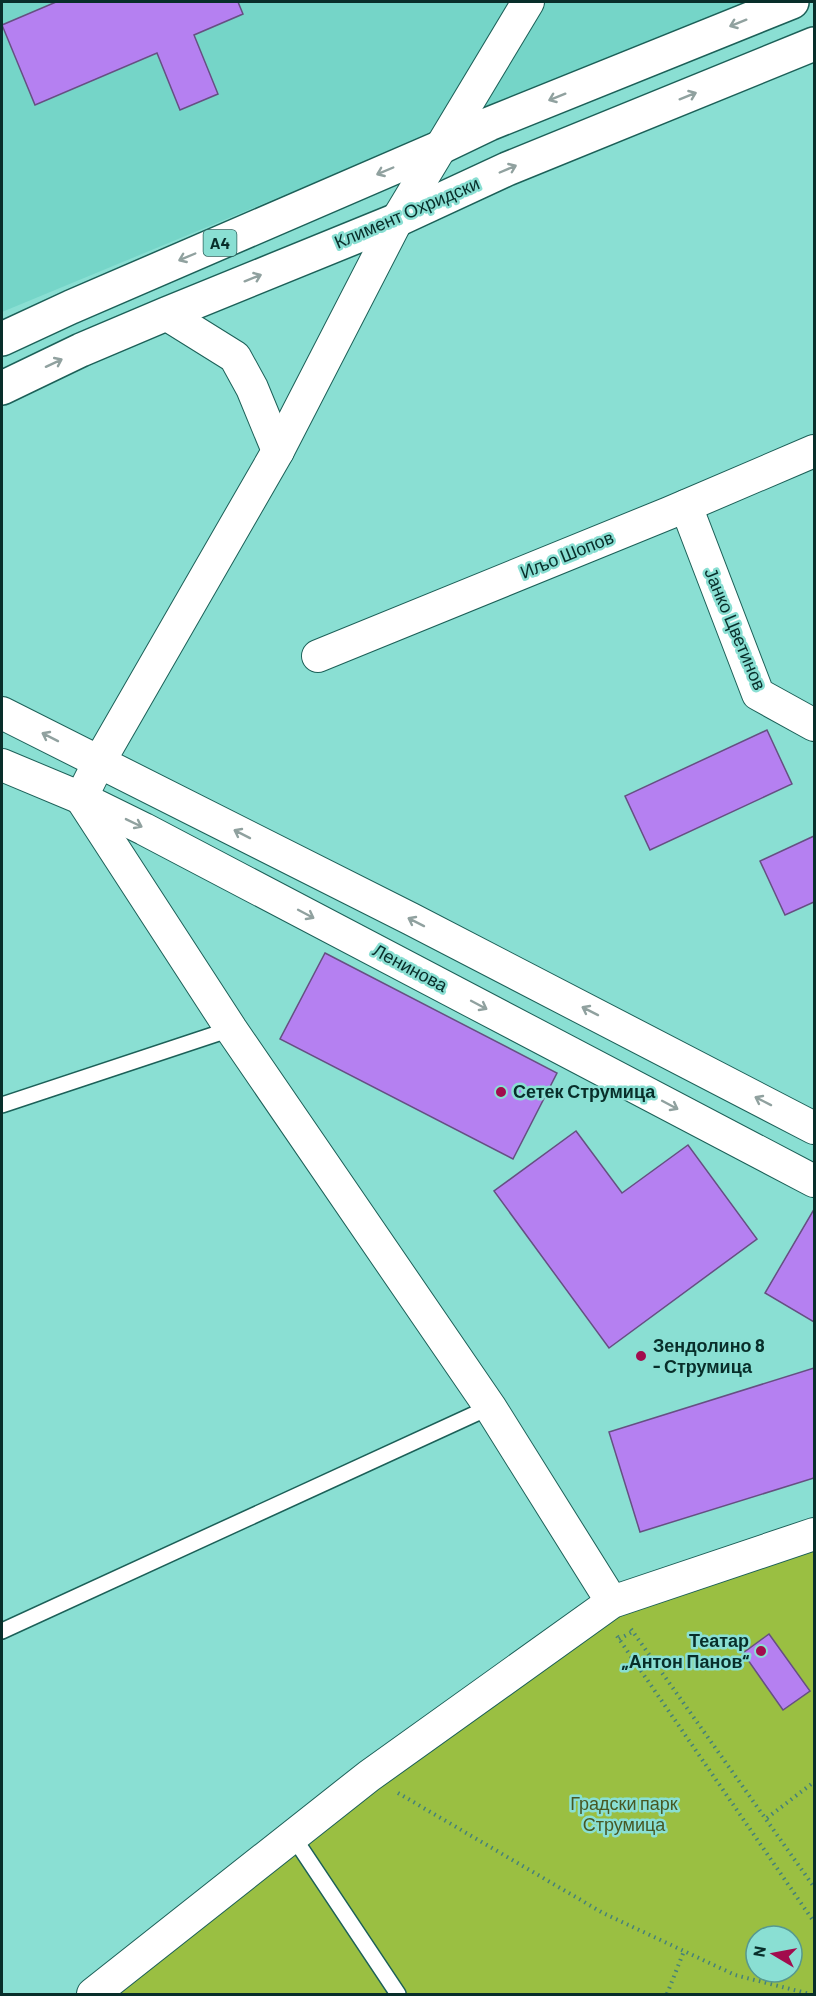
<svg xmlns="http://www.w3.org/2000/svg" width="816" height="1996" viewBox="0 0 816 1996" font-family="Barlow,sans-serif">
  <style>
    .built { fill: #75d5c8 }
    .green { fill: #9abf42; fill-rule: evenodd }
    .building { fill: #b580f1; stroke: #664f82; stroke-width: 1.5 }
    .lines { fill: none; stroke-linecap: round; stroke-linejoin: round }
    .service-casing { stroke: #1c6058; stroke-width: 18 }
    .minor-casing { stroke: #1c6058; stroke-width: 34 }
    .primary-casing { stroke: #1c6058; stroke-width: 36 }
    .path { stroke: #458179; stroke-width: 4; stroke-dasharray: 1.5 4.5; stroke-linecap: butt }
    .service { stroke: #fff; stroke-width: 15 }
    .minor { stroke: #fff; stroke-width: 32 }
    .primary { stroke: #fff; stroke-width: 33 }
    .oneway { stroke: #90a19f }
    .poi-dot { fill: #a20c4d; stroke: #8adfd3; stroke-width: 2 }
    .labels { text-anchor: middle; stroke-width: 5; stroke-linejoin: round; paint-order: stroke }
    .shield { fill: #8adfd3; stroke: #2f635d; stroke-width: 1.5 }
    .shield-label { font-size: 16px; font-weight: bold; fill: #082e2a }
    .street-label { font-size: 18px; fill: #082e2a; stroke: #8adfd3 }
    .poi-label { font-size: 18px; font-weight: bold; fill: #082e2a; stroke: #8adfd3; text-anchor: start }
    .park-label { font-size: 18px; fill: #475824; stroke: #8adfd3 }
  </style>
  <rect width="100%" height="100%" fill="#8adfd3"/>
  <!-- built -->
  <polygon class="built" points="2,2 750,2 2,312"/>
  <!-- green -->
  <path class="green" d="M814,1534V1994H93L612,1602ZM756,1936H792V1972H756Z"/>
  <!-- building -->
  <g class="building">
    <polygon points="56,2 238,2 243,14 194,35 218,94 180,110 157,53 35,105 2,25"/>
    <polygon points="767,730 792,784 650,850 625,796"/>
    <polygon points="814,836 814,902 785,915 760,861"/>
    <polygon points="325,953 557,1073 513,1159 280,1039"/>
    <polygon points="576,1131 622,1193 688,1145 757,1239 609,1348 494,1191"/>
    <polygon points="813,1211 814,1212 814,1322 765,1293"/>
    <polygon points="814,1368 814,1478 640,1532 609,1432"/>
    <polygon points="769,1634 810,1691 783,1710 743,1653"/>
  </g>
  <g class="lines">
    <defs>
      <g id="service">
        <polyline points="2,1105 231,1029"/>
        <polyline points="2,1631 490,1407"/>
        <polyline points="292,1835 398,1994"/>
      </g>
      <g id="minor">
        <polyline points="166,314 235,357 252,388 278,451"/>
        <polyline points="686,506 758,694 814,725"/>
        <polyline points="318,656 669,513 814,451"/>
        <polyline points="2,713 411,919 814,1128"/>
        <polyline points="2,765 81,798 144,829 814,1181"/>
        <polyline points="81,798 231,1029 490,1407 612,1602"/>
        <polyline points="81,798 99,762 278,451 397,220 528,2"/>
        <polyline points="93,1994 369,1776 612,1602 814,1534"/>
      </g>
      <g id="primary">
        <polyline points="2,339 71,307 439,148 489,124 792,2"/>
        <polyline points="2,388 81,350 166,314 397,220 507,169 814,44"/>
      </g>
    </defs>
    <!-- service casing -->
    <use href="#service" class="service-casing"/>
    <!-- minor casing -->
    <use href="#minor" class="minor-casing"/>
    <!-- primary casing -->
    <use href="#primary" class="primary-casing"/>
    <!-- path -->
    <g class="path">
      <polyline points="631,1629 814,1887"/>
      <polyline points="617,1636 814,1922"/>
      <polyline points="619,1639 634,1631"/>
      <polyline points="398,1793 603,1913 735,1975 810,1994"/>
      <polyline points="767,1818 814,1782"/>
      <polyline points="667,1994 684,1951"/>
    </g>
    <!-- service -->
    <use href="#service" class="service"/>
    <!-- minor -->
    <use href="#minor" class="minor"/>
    <!-- primary -->
    <use href="#primary" class="primary"/>
  </g>
  <!-- one-way arrows -->
  <defs><path id="oneway-shaft" d="M-6 0H5M1.5-3L5.5 0L1.5 3" fill="none" stroke-width="1.6" stroke-linecap="round" stroke-linejoin="round" transform="scale(1.5)"/></defs>
  <g class="oneway">
    <use href="#oneway-shaft" transform="translate(738 23) rotate(158)"/>
    <use href="#oneway-shaft" transform="translate(688 96) rotate(-22)"/>
    <use href="#oneway-shaft" transform="translate(557 97) rotate(158)"/>
    <use href="#oneway-shaft" transform="translate(508 169) rotate(-23)"/>
    <use href="#oneway-shaft" transform="translate(385 171) rotate(157)"/>
    <use href="#oneway-shaft" transform="translate(187 257) rotate(157)"/>
    <use href="#oneway-shaft" transform="translate(253 278) rotate(-22)"/>
    <use href="#oneway-shaft" transform="translate(54 363) rotate(-25)"/>
    <use href="#oneway-shaft" transform="translate(50 737) rotate(-153)"/>
    <use href="#oneway-shaft" transform="translate(134 823) rotate(26)"/>
    <use href="#oneway-shaft" transform="translate(242 834) rotate(-153)"/>
    <use href="#oneway-shaft" transform="translate(306 914) rotate(28)"/>
    <use href="#oneway-shaft" transform="translate(416 922) rotate(-153)"/>
    <use href="#oneway-shaft" transform="translate(479 1005) rotate(28)"/>
    <use href="#oneway-shaft" transform="translate(590 1011) rotate(-153)"/>
    <use href="#oneway-shaft" transform="translate(763 1101) rotate(-153)"/>
    <use href="#oneway-shaft" transform="translate(670 1105) rotate(28)"/>
  </g>
  <!-- markers -->
  <g class="poi-dot">
    <circle cx="501" cy="1092" r="6"/>
    <circle cx="641" cy="1356" r="6"/>
    <circle cx="761" cy="1651" r="6"/>
  </g>
  <g class="labels">
    <!-- shield labels -->
    <rect class="shield" x="203.5" y="230" width="33" height="26" rx="4.5"/>
    <g class="shield-label">
      <text x="220" y="249">A4</text>
    </g>
    <!-- street labels -->
    <g class="street-label">
      <text transform="translate(407 213) rotate(-23)" y="6">Климент Охридски</text>
      <text transform="translate(567 555) rotate(-22)" y="6">Иљо Шопов</text>
      <text transform="translate(735 629) rotate(67)" y="6">Јанко Цветинов</text>
      <text transform="translate(410 968) rotate(28)" y="6">Ленинова</text>
    </g>
    <!-- poi labels -->
    <g class="poi-label">
      <text x="513" y="1098">Сетек Струмица</text>
      <text x="653" y="1352">Зендолино 8<tspan x="653" dy="21">- Струмица</tspan></text>
      <text x="749" y="1647" text-anchor="end">Театар<tspan x="749" dy="21">„Антон Панов“</tspan></text>
    </g>
    <!-- park labels -->
    <g class="park-label">
      <text x="624" y="1810">Градски парк<tspan x="624" dy="21">Струмица</tspan></text>
    </g>
  </g>
  <!-- border -->
  <rect width="816" height="1996" fill="none" stroke="#082e2a" stroke-width="6"/>
  <!-- north arrow -->
  <g transform="translate(774 1954) rotate(280)"><circle r="28" fill="#8adfd3" stroke="#56988f" stroke-width="1.5"/>
  <path d="M0-4.5L10 22L0 15L-10 22Z" fill="#a20c4d"/>
  <text y="-9" font-size="16" font-weight="bold" text-anchor="middle" fill="#082e2a">N</text>
  </g>
</svg>
